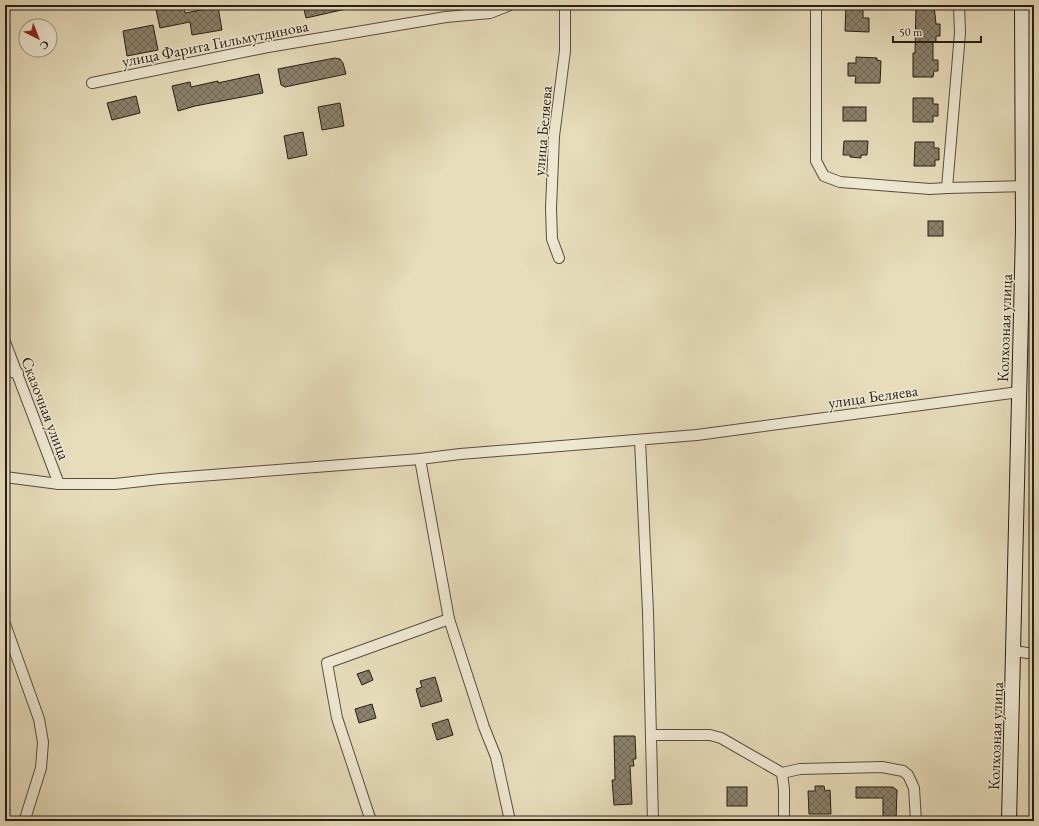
<svg xmlns="http://www.w3.org/2000/svg" width="1039" height="826" viewBox="0 0 1039 826" font-family="'EB Garamond',serif">
  <style>
    .building { fill: url(#building-cross-hatch); stroke: #281e16 }
    .lines { fill: none; stroke-linecap: round; stroke-linejoin: round }
    .lane-casing { stroke: #584e3f; stroke-width: 7 }
    .street-casing { stroke: #584e3f; stroke-width: 12 }
    .secondary-casing { stroke: #281e16; stroke-width: 16 }
    .lane { stroke: #efe9d3; stroke-width: 5 }
    .street { stroke: #efe9d3; stroke-width: 10 }
    .secondary { stroke: #efe9d3; stroke-width: 14 }
    .labels { text-anchor: middle; stroke-width: 3; stroke-linejoin: round; paint-order: stroke }
    .street-label { font-size: 16px; fill: #281e16; stroke: #efe9d3 }
  </style>
  <defs>
    <pattern id="building-cross-hatch" width="8" height="8" patternUnits="userSpaceOnUse"><rect width="8" height="8" fill="#8b816c"/><path d="M0 0l8 8M0 8l8-8" fill="none" stroke="#726958"/></pattern>
  </defs>
  <rect width="100%" height="100%" fill="#e7ddbb"/>
  <filter id="stains"><feTurbulence type="fractalNoise" baseFrequency=".005" numOctaves="4"/><feColorMatrix values="0 0 0 0 .2 0 0 0 0 .09 0 0 0 0 .02 0 0 0 .5 -.17"/></filter>
  <radialGradient id="worn" r=".72"><stop offset=".6" stop-color="#630" stop-opacity="0"/><stop offset="1" stop-color="#630" stop-opacity=".3"/></radialGradient>
  <!-- building -->
  <g class="building">
    <polygon points="155,5 183,5 185,13 218,7 222,30 192,35 190,22 160,28"/>
    <polygon points="303,5 346,5 346,9 306,18"/>
    <polygon points="846,5 863,5 863,18 869,18 869,32 845,31"/>
    <polygon points="916,5 934,5 936,24 940,24 940,36 936,36 936,42 933,42 933,60 938,60 938,71 934,71 933,77 913,77 913,53 915,53"/>
    <polygon points="153,25 158,50 127,56 123,31"/>
    <polygon points="856,57 877,58 877,60 881,61 880,83 855,83 856,76 848,76 848,63 856,63"/>
    <polygon points="335,58 340,59 343,63 346,74 285,87 281,85 278,69"/>
    <polygon points="259,74 263,93 195,106 178,111 172,86 190,82 191,87 218,81 218,83"/>
    <polygon points="136,96 140,113 112,120 107,103"/>
    <polygon points="913,98 933,98 933,104 938,104 938,116 933,116 933,122 913,122"/>
    <polygon points="340,103 344,126 322,130 318,107"/>
    <rect x="843" y="107" width="23" height="14"/>
    <polygon points="303,132 307,155 288,159 284,136"/>
    <polygon points="844,141 868,141 867,155 861,155 861,158 850,157 850,155 843,155"/>
    <polygon points="915,142 934,142 934,148 939,148 939,160 935,160 935,166 914,166"/>
    <rect x="928" y="221" width="15" height="15"/>
    <polygon points="369,670 373,680 362,685 357,674"/>
    <polygon points="435,677 442,701 421,707 416,689 422,687 420,681"/>
    <polygon points="372,704 376,718 359,723 355,709"/>
    <polygon points="448,719 453,735 437,740 432,724"/>
    <polygon points="614,736 635,736 636,759 633,759 634,766 630,766 632,804 614,805 612,780 615,780"/>
    <polygon points="815,786 824,786 825,791 830,790 831,814 809,814 808,791 815,791"/>
    <rect x="727" y="787" width="20" height="19"/>
    <polygon points="856,787 893,787 897,790 896,821 883,821 883,798 856,798"/>
  </g>
  <g class="lines">
    <defs>
      <polyline id="lane" points="1023,95 1034,96"/>
      <g id="street">
        <polyline points="816,5 816,161 824,176 840,182 930,189 947,188"/>
        <polyline points="959,5 960,33 947,188 1023,186"/>
        <polyline points="92,83 268,47 446,17 490,13 510,5"/>
        <polyline points="1023,231 1034,236"/>
        <polyline points="559,258 552,239 551,208 554,136 565,51 565,5"/>
        <polyline points="5,342 59,484"/>
        <polyline points="5,371 18,373"/>
        <polyline points="640,440 648,612 653,821"/>
        <polyline points="420,459 449,619 484,727 496,757 510,821"/>
        <polyline points="5,477 59,484 115,484 160,479 420,459 460,454 697,435 1019,392"/>
        <polyline points="5,624 39,719 43,742 41,768 25,819"/>
        <polyline points="1014,651 1034,654"/>
        <polyline points="651,735 710,735 721,738 782,773 800,769 882,767 903,771 908,775 914,788 916,821"/>
        <polyline points="782,773 784,789 784,821"/>
        <polyline points="371,821 337,718 327,663 449,619"/>
      </g>
      <polyline id="secondary" points="1009,821 1023,231 1022,5"/>
    </defs>
    <!-- lane casing -->
    <use href="#lane" class="lane-casing"/>
    <!-- street casing -->
    <use href="#street" class="street-casing"/>
    <!-- secondary casing -->
    <use href="#secondary" class="secondary-casing"/>
    <!-- lane -->
    <use href="#lane" class="lane"/>
    <!-- street -->
    <use href="#street" class="street"/>
    <!-- secondary -->
    <use href="#secondary" class="secondary"/>
  </g>
  <g class="labels">
    <!-- street labels -->
    <g class="street-label">
      <text transform="translate(215 43) rotate(-11)" y="6">улица Фарита Гильмутдинова</text>
      <text transform="translate(542 131) rotate(-85)" y="6">улица Беляева</text>
      <text transform="translate(1004 328) rotate(-88)" y="6">Колхозная улица</text>
      <text transform="translate(873 396) rotate(-8)" y="6">улица Беляева</text>
      <text transform="translate(46 408) rotate(69)" y="6">Сказочная улица</text>
      <text transform="translate(995 736) rotate(-88)" y="6">Колхозная улица</text>
    </g>
  </g>
  <!-- margin -->
  <rect width="1039" height="826" fill="none" stroke="#e7ddbb" stroke-width="20"/>
  <rect x="6" y="6" width="1027" height="814" fill="none" stroke="#281e16" stroke-width="2"/>
  <rect x="10" y="10" width="1019" height="806" fill="none" stroke="#281e16"/>
  <!-- north arrow -->
  <g transform="translate(38 38) rotate(138)"><circle r="19" fill="#efe9d3" stroke="#9f9887"/>
  <path d="M0-3L7 15L0 10L-7 15Z" fill="#8f2418"/>
  <text y="-6" font-size="11" font-weight="bold" text-anchor="middle" fill="#281e16">С</text>
  </g>
  <!-- scale -->
  <path d="M893 36v6h88v-6" fill="none" stroke="#281e16" stroke-width="2"/>
  <text x="899" y="36" font-size="12" fill="#281e16" stroke="#efe9d3" stroke-width="3" paint-order="stroke">50 m</text>
  <rect width="100%" height="100%" filter="url(#stains)"/>
  <rect width="100%" height="100%" fill="url(#worn)"/>
</svg>
